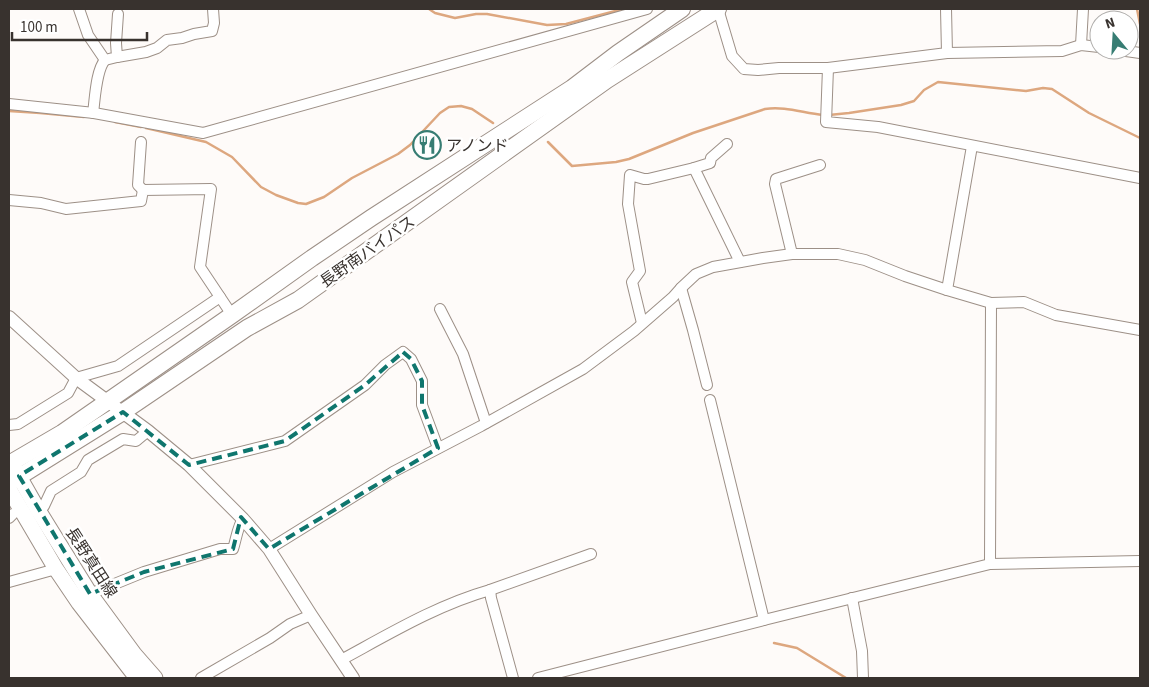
<svg xmlns="http://www.w3.org/2000/svg" width="1149" height="687" viewBox="0 0 1149 687" font-family="'Source Sans 3','Noto Sans JP',sans-serif">
  <style>
    .lines { fill: none; stroke-linecap: round; stroke-linejoin: round }
    .stream { stroke: #dda77f; stroke-width: 2.5 }
    .minor-casing { stroke: #9d9087; stroke-width: 12 }
    .tertiary-casing { stroke: #9d9087; stroke-width: 14 }
    .primary-casing { stroke: #9d9087; stroke-width: 17 }
    .trunk-casing { stroke: #9d9087; stroke-width: 18 }
    .minor { stroke: #fff; stroke-width: 10 }
    .tertiary { stroke: #fff; stroke-width: 12 }
    .primary { stroke: #fff; stroke-width: 15 }
    .trunk { stroke: #fff; stroke-width: 16 }
    .marked { fill: none; stroke: #0f766e; stroke-width: 4; stroke-dasharray: 10 6; stroke-linejoin: round }
    .labels { text-anchor: middle; stroke-width: 5; stroke-linejoin: round; paint-order: stroke }
    .poi-label { font-size: 16px; fill: #38322e; stroke: #fff; text-anchor: start }
    .street-label { font-size: 16px; fill: #38322e; stroke: #fff }
  </style>
  <rect width="100%" height="100%" fill="#fefbf9"/>
  <g class="lines">
    <!-- stream -->
    <g class="stream">
      <polyline points="429,9 435,13 455,18 476,14 487,14 547,25 566,24 623,9"/>
      <polyline points="1137,9 1140,24"/>
      <polyline points="9,111 40,113 84,117"/>
      <polyline points="829,115 849,113 901,105 914,101 924,90 938,82 1026,91 1043,88 1052,89 1089,113 1140,138"/>
      <polyline points="115,122 141,127"/>
      <polyline points="146,128 206,142 232,157 261,187 276,195 298,203 306,204 324,197 352,178 398,154 410,145 440,113 449,107 461,106 472,109 493,123"/>
      <path d="M548,142L572,166L616,162L629,159L693,133L765,109C785,106 803,113 823,115"/>
      <polyline points="774,643 797,648 846,678"/>
    </g>
    <defs>
      <g id="minor">
        <polyline points="79,9 88,35 105,60 117,57 116,43 118,14"/>
        <polyline points="718,9 732,56 744,69 758,70 779,68 828,68 947,53 946,9"/>
        <polyline points="1081,45 1083,9"/>
        <polyline points="1119,50 1140,53"/>
        <polyline points="947,53 1062,51 1081,45 1099,47"/>
        <polyline points="117,57 146,52 157,48 167,40 182,38 194,34 212,31 214,23 213,9"/>
        <polyline points="828,68 826,122 878,127 1140,178"/>
        <polyline points="9,104 94,113 203,133 647,9"/>
        <path d="M93,113C95,99 96,70 105,60"/>
        <polyline points="141,142 138,185 143,190"/>
        <polyline points="727,144 711,158 710,163 694,168 740,262"/>
        <polyline points="9,200 41,203 66,209 141,201 143,190 211,189 200,267 232,315"/>
        <polyline points="792,254 775,184 776,179 820,165"/>
        <polyline points="681,288 693,330 707,385"/>
        <polyline points="947,290 972,146"/>
        <polyline points="440,309 463,354 486,423"/>
        <polyline points="642,323 632,282 640,271 628,204 630,175 644,179 648,179 694,168"/>
        <polyline points="710,400 764,620"/>
        <polyline points="9,425 18,424 68,393 76,378 118,366 220,297"/>
        <polyline points="189,465 285,441 365,385 385,365 403,352 411,359 422,381 422,405 438,448"/>
        <polyline points="38,510 44,506 51,491 81,472 88,460 123,439 136,441 148,431"/>
        <polyline points="9,518 13,514"/>
        <polyline points="269,549 393,472 481,426 583,369 634,331 673,297 681,288 696,274 713,267 763,258 792,254 838,254 865,260 905,276 947,290 991,303 1024,302 1056,315 1140,330"/>
        <polyline points="990,564 991,303"/>
        <polyline points="9,582 56,569"/>
        <polyline points="490,590 591,554"/>
        <path d="M90,594L144,572L220,549H233C236,540 238,525 243,519"/>
        <polyline points="852,598 862,651 863,678"/>
        <path d="M341,660C389,634 437,605 490,590L491,598L513,678"/>
        <polyline points="201,678 270,638 290,624 311,615"/>
        <polyline points="538,678 764,620 990,564 1140,561"/>
      </g>
      <polyline id="tertiary" points="9,317 76,378 148,431 189,465 243,519 269,549 311,615 353,678"/>
      <g id="primary">
        <polyline points="13,466 38,510 90,594 134,654 155,678"/>
        <polyline points="9,489 56,569 79,603 137,678"/>
      </g>
      <g id="trunk">
        <polyline points="9,464 62,433 232,315 312,258 371,218 572,88 618,53 682,9"/>
        <polyline points="9,483 123,412 247,328 298,300 607,80 718,9"/>
      </g>
    </defs>
    <!-- minor casing -->
    <use href="#minor" class="minor-casing"/>
    <!-- tertiary casing -->
    <use href="#tertiary" class="tertiary-casing"/>
    <!-- primary casing -->
    <use href="#primary" class="primary-casing"/>
    <!-- trunk casing -->
    <use href="#trunk" class="trunk-casing"/>
    <!-- minor -->
    <use href="#minor" class="minor"/>
    <!-- tertiary -->
    <use href="#tertiary" class="tertiary"/>
    <!-- primary -->
    <use href="#primary" class="primary"/>
    <!-- trunk -->
    <use href="#trunk" class="trunk"/>
  </g>
  <!-- marked area -->
  <path class="marked" d="M403,352L411,359L422,381V405L438,448L269,549L241,517L233,549L144,572L90,594L19,476L123,412L189,465L285,441L365,385Z"/>
  <!-- icons -->
  <defs>
    <symbol id="restaurant-ring" viewBox="-11 -11 22 22"><circle r="9.5" fill="#fff" stroke="#377d73" stroke-width="1.5"/><path d="M-5-6h1v4h1v-4h1v4h1v-4h1v5L-1.5 .5V6h-2V.5L-5-1ZM5-6V6H3V1.5H1.5Q1.5-4 5-6Z" fill="#377d73"/></symbol>
  </defs>
  <g fill-rule="evenodd">
    <use href="#restaurant-ring" x="411" y="129" width="32" height="32"/>
  </g>
  <g class="labels">
    <!-- poi labels -->
    <g class="poi-label">
      <text x="446" y="151">アノンド</text>
    </g>
    <!-- street labels -->
    <g class="street-label">
      <text transform="translate(367 251) rotate(-35)" y="6">長野南バイパス</text>
      <text transform="translate(92 562) rotate(57)" y="6">長野真田線</text>
    </g>
  </g>
  <!-- border -->
  <rect width="1149" height="687" fill="none" stroke="#38322e" stroke-width="20"/>
  <!-- north arrow -->
  <g transform="translate(1114 35) rotate(342)"><circle r="24" fill="#ffffff" stroke="#afadab"/>
  <path d="M0-4L9 19L0 12L-9 19Z" fill="#377d73"/>
  <text y="-8" font-size="14" font-weight="bold" text-anchor="middle" fill="#38322e">N</text>
  </g>
  <!-- scale -->
  <path d="M12 32v8h135v-8" fill="none" stroke="#38322e" stroke-width="2.5"/>
  <text x="20" y="32" font-size="15" fill="#38322e" stroke="#ffffff" stroke-width="4" paint-order="stroke">100 m</text>
</svg>
